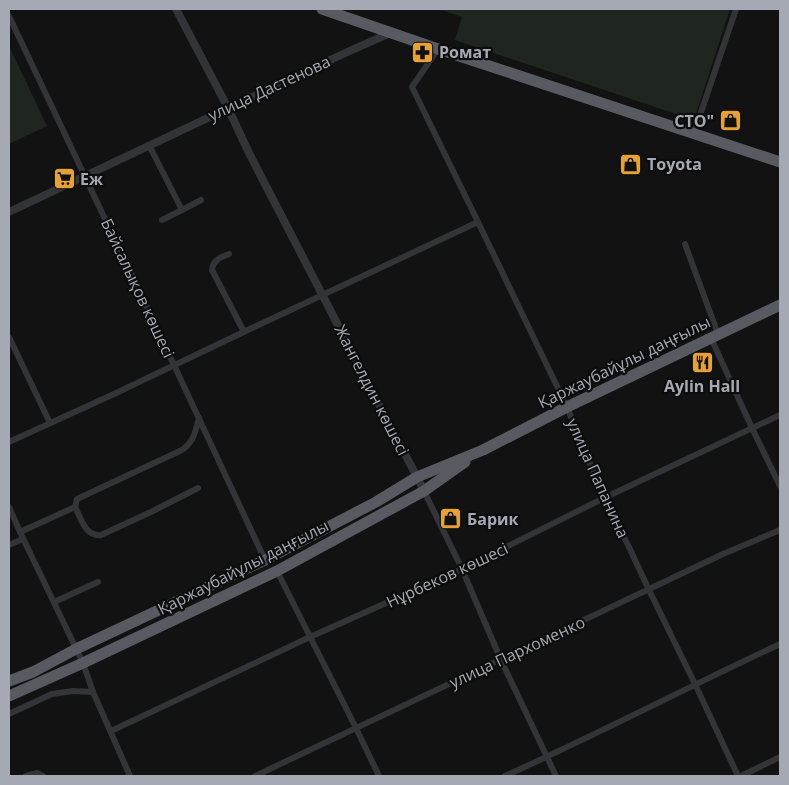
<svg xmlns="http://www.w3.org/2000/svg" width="789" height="785" viewBox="0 0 789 785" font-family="'Open Sans',sans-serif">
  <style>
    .green { fill: #1e261f }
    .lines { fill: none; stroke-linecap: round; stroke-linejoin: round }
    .minor { stroke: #333438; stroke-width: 6 }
    .tertiary { stroke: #333438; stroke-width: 8 }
    .trunk { stroke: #575a60; stroke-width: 11 }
    .labels { text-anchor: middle; stroke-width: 4.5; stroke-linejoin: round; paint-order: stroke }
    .poi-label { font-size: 16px; font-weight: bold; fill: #a4a9b3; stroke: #0d0d0e; text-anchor: start }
    .street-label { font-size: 16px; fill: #a4a9b3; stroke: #0d0d0e }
  </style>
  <rect width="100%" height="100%" fill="#121213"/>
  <!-- green -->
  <g class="green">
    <polygon points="439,9 730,9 694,120 455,40 462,17"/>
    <polygon points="9,46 47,126 9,144"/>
  </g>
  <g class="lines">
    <!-- minor -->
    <g class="minor">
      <polyline points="9,16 174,365 265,560"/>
      <polyline points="438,49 412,87 478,222 567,407 604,498 628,545 649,590 695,684 738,776"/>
      <polyline points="694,133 736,9"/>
      <polyline points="149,145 182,210 201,200"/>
      <polyline points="162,220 182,210"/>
      <polyline points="685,244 718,334"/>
      <path d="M229,254C221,257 213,260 212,270L244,332"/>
      <polyline points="9,337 50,423"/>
      <polyline points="711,338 752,428 780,486"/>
      <polyline points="9,442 114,394 250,329 478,222"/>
      <polyline points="424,491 462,569 501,660 556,776"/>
      <polyline points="9,507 20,532 83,663 93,692 130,776"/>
      <path d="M75,507C81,518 85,537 101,535L151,512L198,488"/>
      <path d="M20,532L75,507L77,499L182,450C194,442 195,432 199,418"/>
      <polyline points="9,545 23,539"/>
      <polyline points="277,571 356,728 379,776"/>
      <polyline points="54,602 98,582"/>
      <polyline points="9,714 52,694 73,691 93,692"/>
      <polyline points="111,731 310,637 462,569 604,498 780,415"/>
      <polyline points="26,776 37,773 43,776"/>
      <polyline points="255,776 723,554 780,530"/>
      <path d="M505,776C598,734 688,687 780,644"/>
      <polyline points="741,776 780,757"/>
    </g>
    <!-- tertiary -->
    <g class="tertiary">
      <polyline points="176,9 228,108 249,153 387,420 417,477 424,491"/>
      <polyline points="9,212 343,54 390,33"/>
    </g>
    <!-- trunk -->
    <g class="trunk">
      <polyline points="322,9 438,49 780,162"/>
      <polyline points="9,681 33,672 76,649 265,560 376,502 417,477 483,450 567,407 780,305"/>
      <polyline points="9,696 83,663 277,571 424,491 465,462"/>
    </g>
  </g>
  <!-- icons -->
  <defs>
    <symbol id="pharmacy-square" viewBox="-11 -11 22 22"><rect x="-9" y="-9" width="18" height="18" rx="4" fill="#e7a136" stroke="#0d0d0e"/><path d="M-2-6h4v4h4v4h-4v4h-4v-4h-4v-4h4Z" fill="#111"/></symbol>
    <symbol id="shop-square" viewBox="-11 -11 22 22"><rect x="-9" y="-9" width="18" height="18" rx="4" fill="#e7a136" stroke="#0d0d0e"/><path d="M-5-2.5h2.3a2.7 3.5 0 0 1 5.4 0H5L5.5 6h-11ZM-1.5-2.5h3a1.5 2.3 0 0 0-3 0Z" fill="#111"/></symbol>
    <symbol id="supermarket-square" viewBox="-11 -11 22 22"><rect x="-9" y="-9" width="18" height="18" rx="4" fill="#e7a136" stroke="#0d0d0e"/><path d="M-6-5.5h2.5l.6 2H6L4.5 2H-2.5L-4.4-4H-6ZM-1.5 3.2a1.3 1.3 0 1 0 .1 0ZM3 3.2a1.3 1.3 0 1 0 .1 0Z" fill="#111"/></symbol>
    <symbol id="restaurant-square" viewBox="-11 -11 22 22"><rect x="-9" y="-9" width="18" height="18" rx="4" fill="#e7a136" stroke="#0d0d0e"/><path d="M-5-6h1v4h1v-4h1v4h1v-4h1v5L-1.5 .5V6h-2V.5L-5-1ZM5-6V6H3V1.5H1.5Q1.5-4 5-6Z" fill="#111"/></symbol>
  </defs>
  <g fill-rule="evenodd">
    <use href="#pharmacy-square" x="410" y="40" width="25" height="25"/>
    <use href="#shop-square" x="718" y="108" width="25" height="25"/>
    <use href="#shop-square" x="618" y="152" width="25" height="25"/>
    <use href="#supermarket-square" x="52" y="166" width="25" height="25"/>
    <use href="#restaurant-square" x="690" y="350" width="25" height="25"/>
    <use href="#shop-square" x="438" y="506" width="25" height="25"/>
  </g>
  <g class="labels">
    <!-- poi labels -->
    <g class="poi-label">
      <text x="439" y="58">Ромат</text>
      <text x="714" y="127" text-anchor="end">СТО"</text>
      <text x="647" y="170">Toyota</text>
      <text x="80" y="185">Еж</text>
      <text x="702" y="392" text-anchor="middle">Aylin Hall</text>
      <text x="467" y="525">Барик</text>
    </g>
    <!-- street labels -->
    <g class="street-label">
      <text transform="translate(269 88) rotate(-25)" y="6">улица Дастенова</text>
      <text transform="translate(138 288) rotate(65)" y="6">Байсалықов көшесі</text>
      <text transform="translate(624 362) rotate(-26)" y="6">Қаржаубайұлы даңғылы</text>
      <text transform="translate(372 390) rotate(63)" y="6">Жангелдин көшесі</text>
      <text transform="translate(598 478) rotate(66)" y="6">улица Папанина</text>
      <text transform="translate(243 567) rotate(-27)" y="6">Қаржаубайұлы даңғылы</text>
      <text transform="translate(447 575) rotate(-25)" y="6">Нұрбеков көшесі</text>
      <text transform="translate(517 652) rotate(-25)" y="6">улица Пархоменко</text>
    </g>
  </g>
  <!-- border -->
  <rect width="789" height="785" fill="none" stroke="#a4a9b3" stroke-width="20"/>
</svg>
